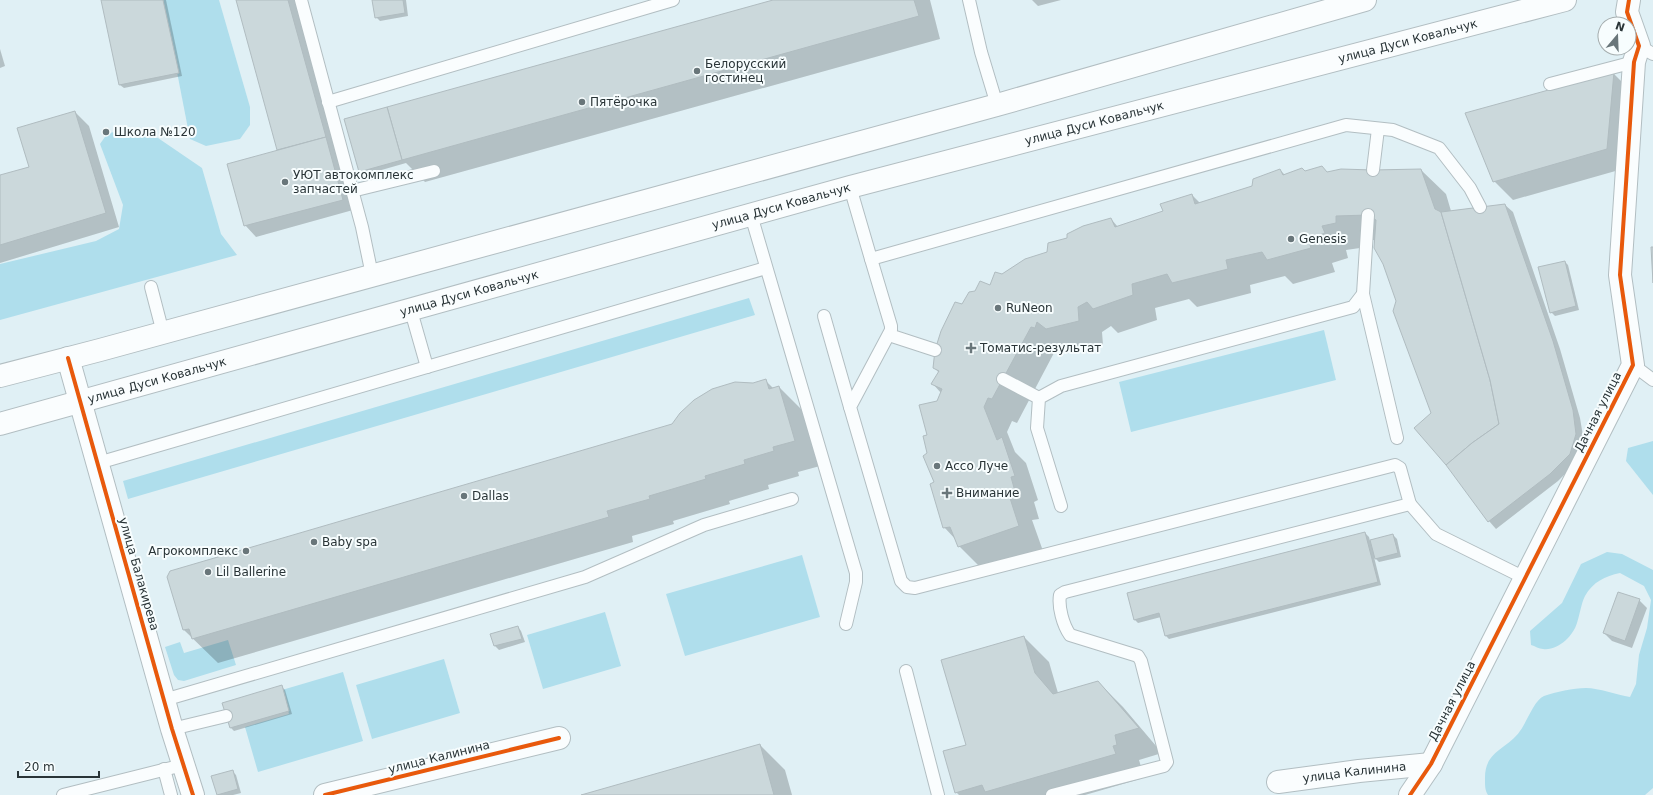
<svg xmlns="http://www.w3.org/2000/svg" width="1653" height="795" viewBox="0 0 1653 795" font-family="'DejaVu Sans',sans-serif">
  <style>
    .green { fill: #afdeec }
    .shadow { fill: #0003 }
    .building { fill: #cbd8db; stroke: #b0bcc0 }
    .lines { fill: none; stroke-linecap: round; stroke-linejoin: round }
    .lane-casing { stroke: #b2bec2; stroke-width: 14 }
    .street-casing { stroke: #b2bec2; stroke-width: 24 }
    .primary-casing { stroke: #b2bec2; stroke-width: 24 }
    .lane { stroke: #fafdfe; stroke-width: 12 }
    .street { stroke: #fafdfe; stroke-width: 22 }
    .primary { stroke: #fafdfe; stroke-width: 22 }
    .cycleway-casing { stroke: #f7fdfe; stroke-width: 6 }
    .cycleway { stroke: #e8590c; stroke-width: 4 }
    .poi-dot { fill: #69767a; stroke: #f7fdfe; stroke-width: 1.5 }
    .labels { text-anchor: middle; stroke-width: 4; stroke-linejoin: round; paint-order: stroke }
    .street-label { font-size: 12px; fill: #293437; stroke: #f7fdfe }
    .poi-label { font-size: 12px; fill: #293437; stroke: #f7fdfe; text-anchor: start }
  </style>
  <rect width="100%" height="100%" fill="#e0f0f5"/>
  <!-- green -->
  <g class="green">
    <polygon points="163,0 219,0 250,107 250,125 240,139 206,146 190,139"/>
    <polygon points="120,130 158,138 202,168 221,234 237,255 0,320 0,264 96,241 119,229 123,205 100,144 107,134"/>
    <polygon points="749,298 755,315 128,499 123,481"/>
    <polygon points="1324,330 1336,380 1131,432 1119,382"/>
    <polygon points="1653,441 1653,495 1626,461 1628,448"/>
    <path d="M1607,552L1622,554L1653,570V788L1645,795H1488C1485,790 1485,786 1485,780C1484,750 1507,750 1520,731C1527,722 1534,700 1544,696C1556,692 1573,688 1586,688C1599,688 1617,695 1630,697L1636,684L1639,655L1647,628L1651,600L1644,586L1620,573C1605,576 1593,582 1585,596C1581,604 1580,614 1577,623C1573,636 1558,651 1543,649C1539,649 1535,646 1531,645L1530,631L1562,603L1581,564Z"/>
    <polygon points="802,555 820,617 685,656 666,594"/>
    <polygon points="605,612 621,666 543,689 527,635"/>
    <polygon points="228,640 236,665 184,681 178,680 174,675 165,647 180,642 184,653"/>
    <polygon points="444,659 460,713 372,739 356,685"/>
    <polygon points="343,672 363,741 258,772 245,727 289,714 282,690"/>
  </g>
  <!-- shadow -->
  <g class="shadow">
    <polygon points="102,0 166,0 182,76 124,88 120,85"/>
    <polygon points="237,0 301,0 353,210 256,237 245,225 279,151"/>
    <polygon points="373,0 406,0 408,16 380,21 376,17"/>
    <polygon points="776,0 930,0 940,39 425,182 406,163 364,175 360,172 346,119"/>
    <polygon points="1032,0 1061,0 1038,6"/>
    <polygon points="0,49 5,66 0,68"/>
    <polygon points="1613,73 1632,92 1626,168 1513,200 1494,181"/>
    <polygon points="75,112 89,126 119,227 0,263 0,176 30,167"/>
    <polygon points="1280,170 1285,175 1305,172 1328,173 1421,170 1446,194 1451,211 1505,205 1513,212 1560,349 1580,418 1584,442 1577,462 1558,481 1496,529 1489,521 1433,414 1397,301 1376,240 1360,240 1360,248 1346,250 1348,258 1332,263 1335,272 1293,284 1285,276 1250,285 1251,293 1197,307 1189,299 1155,308 1157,320 1118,333 1111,326 1102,332 1103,345 1071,353 1061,346 1059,351 1055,351 1017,423 1012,421 1007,432 1015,452 1026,463 1038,500 1034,502 1039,519 1032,520 1043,551 983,570 959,546 957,541 944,527 928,453 928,436 941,393 933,384 939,373 934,367 963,305 976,292 990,286 1002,275 1048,252 1067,239 1111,219 1118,227 1165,212 1192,195 1200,203 1253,187"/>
    <polygon points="1565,262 1568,265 1579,310 1555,316 1551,312"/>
    <polygon points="765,380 774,389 779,387 804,412 820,466 798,472 799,476 768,485 769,489 729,501 730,504 673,521 674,524 632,536 633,542 218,663 184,630 169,577 672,425 753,384"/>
    <polygon points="1365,533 1369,537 1370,541 1393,535 1397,539 1401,557 1379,562 1374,557 1381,585 1169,639 1166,636 1161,617 1138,623 1134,619"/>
    <polygon points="1639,600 1647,608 1632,648 1612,641 1604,633"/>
    <polygon points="518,627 521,631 525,642 499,650 495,646 492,634"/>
    <polygon points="1024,637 1049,662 1058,693 1098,682 1123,707 1162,753 1139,760 1142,770 1138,771 1140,779 1085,795 959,795 956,792 967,745"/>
    <polygon points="282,687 285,690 292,714 234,731 231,728"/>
    <polygon points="760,745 785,770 792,795 585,795"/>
    <polygon points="232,771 236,775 241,793 233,795 218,795 213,777"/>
  </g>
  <!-- building -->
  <g class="building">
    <polygon points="101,0 163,0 179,73 119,85"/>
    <polygon points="236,0 288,0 326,137 277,150"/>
    <polygon points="372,0 403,0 405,13 375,18"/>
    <polygon points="773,0 914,0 919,16 402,160 387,107"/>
    <polygon points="1614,72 1607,149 1493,182 1465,113"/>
    <polygon points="387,107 402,160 359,172 344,119"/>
    <polygon points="75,111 106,213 0,245 0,175 29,167 17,128"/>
    <polygon points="326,137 343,200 244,226 227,164"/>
    <polygon points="1322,166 1327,172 1341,169 1373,170 1421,169 1435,209 1441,212 1490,380 1499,424 1472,443 1446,465 1414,428 1431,413 1393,311 1396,301 1383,264 1374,248 1376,220 1368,215 1336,216 1336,223 1322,226 1325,233 1308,239 1311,248 1267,260 1262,252 1226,260 1228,269 1172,283 1167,274 1132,284 1133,295 1093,309 1087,302 1078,307 1079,321 1046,329 1037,322 1035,328 1031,327 992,399 988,398 984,407 997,440 1002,437 1015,476 1011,477 1016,495 1009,495 1019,526 958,547 950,527 943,528 930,484 934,482 923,456 927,453 923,436 927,435 919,405 937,401 942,389 931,384 939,371 933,368 935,350 941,331 955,302 962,304 969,292 975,291 980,281 990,285 995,272 1002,274 1025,259 1047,252 1048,243 1067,238 1067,234 1083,226 1111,218 1115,227 1163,211 1160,204 1192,194 1195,204 1252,186 1253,179 1280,169 1283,175 1302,168 1305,171"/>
    <polygon points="1505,204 1553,341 1573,410 1576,434 1570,454 1550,474 1488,522 1446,465 1472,443 1499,424 1490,380 1441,212"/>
    <polygon points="1651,247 1653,247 1653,283"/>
    <polygon points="1565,261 1576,306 1550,313 1538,267"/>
    <polygon points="766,379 769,389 779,386 795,441 773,447 774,451 744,460 745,464 705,476 706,479 649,496 650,499 607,511 609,517 192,639 189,629 183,630 167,577 170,571 672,424 680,413 694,400 712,389 735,382 753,383"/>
    <polygon points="1365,532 1378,582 1165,636 1159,613 1134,620 1127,593"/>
    <polygon points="1393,534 1398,553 1375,559 1370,540"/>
    <polygon points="1618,592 1640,599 1625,641 1603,633"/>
    <polygon points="518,626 522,639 494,646 490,634"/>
    <polygon points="1024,636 1035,673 1053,694 1098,681 1139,728 1115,735 1117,745 1113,746 1116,754 985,792 982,785 955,793 943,751 966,745 941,660"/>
    <polygon points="282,685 289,711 230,728 222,703"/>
    <polygon points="760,744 774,795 581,795"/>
    <polygon points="233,770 238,789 217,795 211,776"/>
  </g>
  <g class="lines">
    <defs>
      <g id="lane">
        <polyline points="301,0 362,227 372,275"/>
        <polyline points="969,0 981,52 997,105"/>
        <polyline points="1639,46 1653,54"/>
        <polyline points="1550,84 1634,62"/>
        <polyline points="328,102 673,0"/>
        <polyline points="1373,170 1378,129"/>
        <polyline points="850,187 871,259 1346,125 1393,130 1439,148 1470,188 1480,207"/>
        <polyline points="352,191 434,171"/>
        <polyline points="751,215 856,573 856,582 846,624"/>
        <polyline points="1368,215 1363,294 1397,438"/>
        <path d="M871,259L891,326V330L850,407L901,581L907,587L915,588L1395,465L1400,468L1410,504L1065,592L1060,595C1058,607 1063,625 1070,635L1138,656L1141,661L1167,762L1164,766L1052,795"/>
        <polyline points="151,287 163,333"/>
        <polyline points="411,311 427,367"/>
        <polyline points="824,316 850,407"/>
        <polyline points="889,335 935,350"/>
        <polyline points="1633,365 1653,380"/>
        <polyline points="1003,379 1039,398"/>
        <polyline points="98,463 766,268"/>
        <polyline points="1410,504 1436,534 1525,578"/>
        <polyline points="1061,506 1037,428 1039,398 1061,386 1353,307 1363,294"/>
        <polyline points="906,671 938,795"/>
        <polyline points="164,700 585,577 704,525 792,499"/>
        <polyline points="172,729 226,716"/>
        <polyline points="164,769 171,795"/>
        <polyline points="63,795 183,765"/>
      </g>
      <g id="street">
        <polyline points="68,358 172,729 193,795"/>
        <path id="s1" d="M1278,782L1359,771L1431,764"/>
        <polyline points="325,795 559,738"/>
        <polyline points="1410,795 1431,764 1633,365 1620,275 1634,62 1639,46 1627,12 1629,0"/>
      </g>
      <g id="primary">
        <polyline points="0,376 100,350 997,105 1365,0"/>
        <path id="s2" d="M0,424L850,187L1565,0"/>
      </g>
    </defs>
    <!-- lane casing -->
    <use href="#lane" class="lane-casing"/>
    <!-- street casing -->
    <use href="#street" class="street-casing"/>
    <!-- primary casing -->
    <use href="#primary" class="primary-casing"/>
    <!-- lane -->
    <use href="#lane" class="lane"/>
    <!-- street -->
    <use href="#street" class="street"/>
    <!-- primary -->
    <use href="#primary" class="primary"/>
    <defs>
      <g id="cycleway">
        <polyline points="68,358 172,729 193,795"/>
        <polyline points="325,795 559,738"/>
        <polyline points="1410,795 1431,764 1633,365 1620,275 1634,62 1639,46 1627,12 1629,0"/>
      </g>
    </defs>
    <!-- cycleway casing -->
    <use href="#cycleway" class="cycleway-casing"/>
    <!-- cycleway -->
    <use href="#cycleway" class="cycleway"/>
  </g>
  <!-- markers -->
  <g class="poi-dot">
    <circle cx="697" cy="71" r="4"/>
    <circle cx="582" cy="102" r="4"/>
    <circle cx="106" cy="132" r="4"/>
    <circle cx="285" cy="182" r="4"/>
    <circle cx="1291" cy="239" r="4"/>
    <circle cx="998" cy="308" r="4"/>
    <path d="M969 342h4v4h4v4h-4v4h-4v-4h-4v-4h4z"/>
    <circle cx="937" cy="466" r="4"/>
    <path d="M945 487h4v4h4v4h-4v4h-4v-4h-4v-4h4z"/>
    <circle cx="464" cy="496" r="4"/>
    <circle cx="314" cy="542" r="4"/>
    <circle cx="246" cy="551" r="4"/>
    <circle cx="208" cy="572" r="4"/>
  </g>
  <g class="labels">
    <!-- street labels -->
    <g class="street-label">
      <text dy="4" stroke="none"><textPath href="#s2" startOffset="1459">улица Дуси Ковальчук</textPath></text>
      <text dy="4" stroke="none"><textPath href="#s2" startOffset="1135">улица Дуси Ковальчук</textPath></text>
      <text dy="4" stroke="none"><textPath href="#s2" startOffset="811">улица Дуси Ковальчук</textPath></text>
      <text dy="4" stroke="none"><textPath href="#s2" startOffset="487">улица Дуси Ковальчук</textPath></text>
      <text dy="4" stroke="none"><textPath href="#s2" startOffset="163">улица Дуси Ковальчук</textPath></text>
      <text transform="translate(1598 412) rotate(-63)" y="4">Дачная улица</text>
      <text transform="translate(139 574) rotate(74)" y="4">улица Балакирева</text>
      <text transform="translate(1452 701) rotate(-63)" y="4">Дачная улица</text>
      <text transform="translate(439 757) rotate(-14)" y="4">улица Калинина</text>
      <text dy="4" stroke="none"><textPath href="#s1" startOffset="77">улица Калинина</textPath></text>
    </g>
    <!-- poi labels -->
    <g class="poi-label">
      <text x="705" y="68">Белорусский<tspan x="705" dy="14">гостинец</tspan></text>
      <text x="590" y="106">Пятёрочка</text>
      <text x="114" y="136">Школа №120</text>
      <text x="293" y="179">УЮТ автокомплекс<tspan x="293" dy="14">запчастей</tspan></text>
      <text x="1299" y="243">Genesis</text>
      <text x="1006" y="312">RuNeon</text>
      <text x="980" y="352">Томатис-результат</text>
      <text x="945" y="470">Ассо Луче</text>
      <text x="956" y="497">Внимание</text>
      <text x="472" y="500">Dallas</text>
      <text x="322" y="546">Baby spa</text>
      <text x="238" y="555" text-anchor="end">Агрокомплекс</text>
      <text x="216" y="576">Lil Ballerine</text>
    </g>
  </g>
  <!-- north arrow -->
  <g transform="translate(1617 36) rotate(19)"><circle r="19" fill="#f7fdfe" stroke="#a5adae"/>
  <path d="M0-3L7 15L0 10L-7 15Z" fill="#69767a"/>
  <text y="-6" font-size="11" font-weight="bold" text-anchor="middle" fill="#293437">N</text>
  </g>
  <!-- scale -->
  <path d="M18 771v6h81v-6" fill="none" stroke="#293437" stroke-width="2"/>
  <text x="24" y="771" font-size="12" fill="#293437" stroke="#f7fdfe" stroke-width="3" paint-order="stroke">20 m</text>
</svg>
